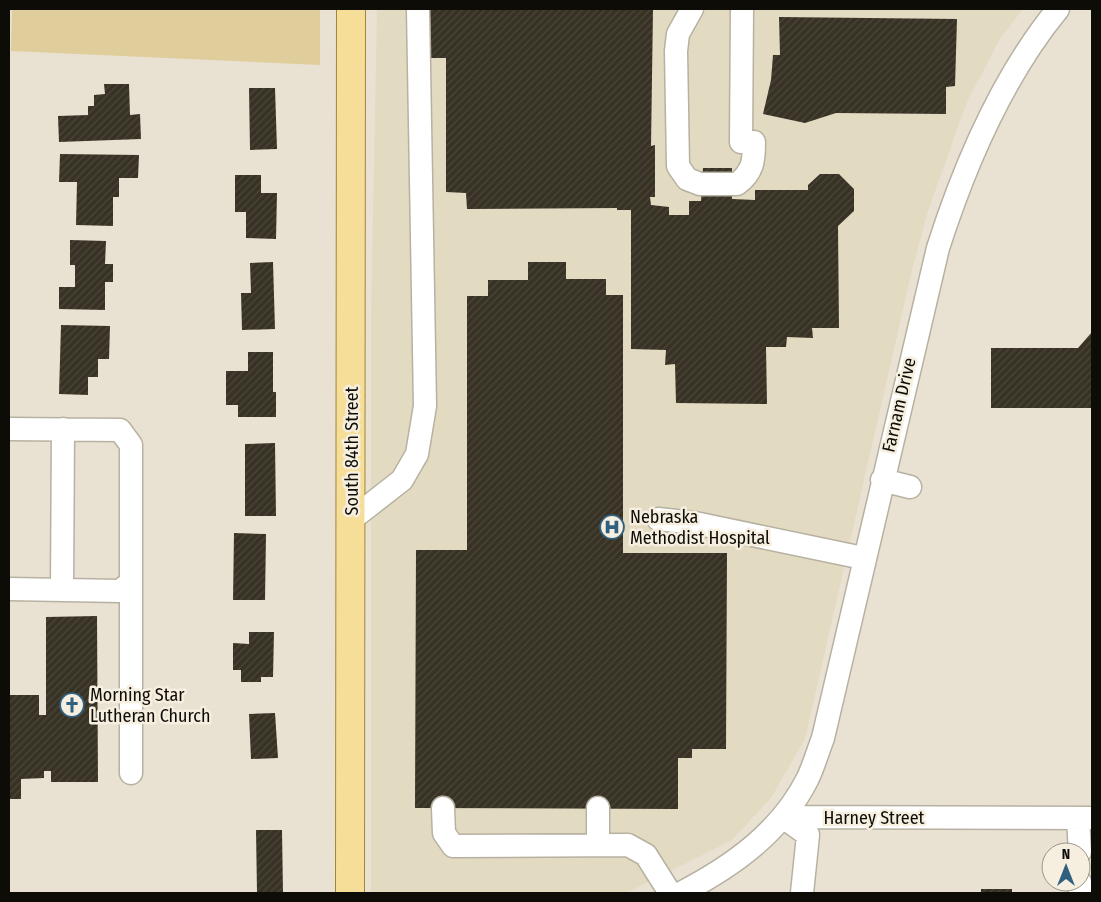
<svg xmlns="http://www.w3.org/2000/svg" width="1101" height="902" font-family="'Fira Sans Condensed',sans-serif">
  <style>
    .built { fill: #e3dac2 }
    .grass { fill: #e0cd9c }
    .building { fill: url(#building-hatch) }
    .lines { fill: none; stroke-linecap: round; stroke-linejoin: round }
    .minor-casing { stroke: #b7b1a1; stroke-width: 25 }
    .major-casing { stroke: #a18538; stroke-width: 30 }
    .minor { stroke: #fff; stroke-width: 22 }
    .major { stroke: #f6dd98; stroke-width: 28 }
    .labels { text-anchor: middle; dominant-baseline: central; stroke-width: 5; stroke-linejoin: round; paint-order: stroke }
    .street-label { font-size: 18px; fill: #0e0c07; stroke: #f6efdf }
    .poi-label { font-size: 18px; fill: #0e0c07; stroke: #f6efdf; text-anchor: start }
  </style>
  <defs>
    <pattern id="building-hatch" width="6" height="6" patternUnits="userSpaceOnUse" patternTransform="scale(1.25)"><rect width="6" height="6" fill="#383225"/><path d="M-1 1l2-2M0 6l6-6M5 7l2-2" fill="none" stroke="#4b463b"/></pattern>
  </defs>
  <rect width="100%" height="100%" fill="#e9e2d2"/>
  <!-- built -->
  <path class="built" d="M 377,9 L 1023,9 L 1000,39 L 967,102 L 928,211 L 912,270 L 805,739 L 771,798 L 731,841 L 626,893 L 371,893 L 371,316 Z"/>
  <!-- grass -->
  <path class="grass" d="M 12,9 L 320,9 L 320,65 L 11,51 Z"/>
  <!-- building -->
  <path class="building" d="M 429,9 L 653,9 L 651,146 L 655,145 L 655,197 L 650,197 L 651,205 L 669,207 L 669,215 L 689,215 L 689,201 L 701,201 L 703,168 L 732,168 L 732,199 L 755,200 L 755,190 L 808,190 L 808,185 L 820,174 L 839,174 L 854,189 L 854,211 L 838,226 L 839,328 L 812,328 L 813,338 L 787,337 L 786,347 L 766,347 L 767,404 L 676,403 L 675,364 L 665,365 L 666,350 L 631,349 L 631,210 L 617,210 L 617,208 L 467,209 L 466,193 L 446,192 L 446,58 L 429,58 Z
    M 779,17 L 957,19 L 955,86 L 946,87 L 946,114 L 836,113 L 805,123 L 763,114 L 771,80 L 773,55 L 780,55 Z
    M 104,84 L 129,84 L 130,115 L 140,114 L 141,139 L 59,142 L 58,116 L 88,115 L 88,106 L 94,106 L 94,95 L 105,94 Z
    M 249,88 L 275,88 L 277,149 L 250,150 Z
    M 60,154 L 139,155 L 138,178 L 119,178 L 119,197 L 113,197 L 113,226 L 76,225 L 77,182 L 59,182 Z
    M 235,175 L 261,175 L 261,193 L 277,193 L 276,239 L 246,238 L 246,212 L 235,212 Z
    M 70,240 L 106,241 L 105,264 L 113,264 L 113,282 L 105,282 L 105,310 L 59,309 L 59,287 L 75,287 L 75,265 L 70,265 Z
    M 273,262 L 275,329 L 242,330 L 241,293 L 251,293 L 250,263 Z
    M 528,262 L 566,262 L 566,279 L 606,279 L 606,295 L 623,295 L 623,553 L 727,553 L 726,749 L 692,749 L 692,758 L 678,758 L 678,809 L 415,808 L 416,550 L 467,550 L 467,296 L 488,296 L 488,280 L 528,280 Z
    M 61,325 L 110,326 L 109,359 L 98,359 L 98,377 L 88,377 L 88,395 L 59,394 Z
    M 1092,332 L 1092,408 L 991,408 L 991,348 L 1078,348 Z
    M 248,352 L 273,352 L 273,392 L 276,392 L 276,417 L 238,417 L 238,405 L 226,405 L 226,371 L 248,371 Z
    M 275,443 L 276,516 L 245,516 L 245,444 Z
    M 234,533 L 266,534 L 265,600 L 233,600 Z
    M 97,616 L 98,782 L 51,782 L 51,771 L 44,771 L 44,778 L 21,779 L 21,799 L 9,799 L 9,695 L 39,695 L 39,715 L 46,715 L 46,617 Z
    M 249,632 L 274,632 L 273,677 L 261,677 L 261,682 L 241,682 L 241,670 L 233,670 L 233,643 L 249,644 Z
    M 275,713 L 278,758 L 251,759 L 249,714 Z
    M 256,830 L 282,830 L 283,893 L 257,893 Z
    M 981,889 L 1012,889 L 1012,893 L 981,893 Z"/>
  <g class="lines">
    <!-- minor casing -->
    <g class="minor-casing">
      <path id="minor" d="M 692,9 L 678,34 L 676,51 L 678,166 L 687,179 L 700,184 L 737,184 C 753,172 754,161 754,142
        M 741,142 L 742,9
        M 9,429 L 120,430 L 131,445 L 131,582 L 120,591 L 9,589
        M 882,480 L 910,487
        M 352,519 L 402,480 L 417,454 L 425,406 L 418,9
        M 658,519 L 695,523 L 863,558
        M 131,582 L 131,773
        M 62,590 L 63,429
        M 443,808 L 444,833 L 453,846 L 628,845 L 646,855 L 670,893
        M 598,808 L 598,845
        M 783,817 L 1092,818
        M 783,817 L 808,835 L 802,893
        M 1078,818 L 1080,852
        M 681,893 C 733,866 781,832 808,778 C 814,765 818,751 823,738 L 938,248 C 965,164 1002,77 1058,9
        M 1080,893 L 1080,882"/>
    </g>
    <!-- major casing -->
    <g class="major-casing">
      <path id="major" d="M 350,893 L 351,9"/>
    </g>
    <!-- minor -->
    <use href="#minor" class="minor"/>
    <!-- major -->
    <use href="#major" class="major"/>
  </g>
  <!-- icons -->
  <defs>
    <g id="hospital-ring" transform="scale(1.25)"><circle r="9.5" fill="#f6efdf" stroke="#30607f" stroke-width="1.5"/><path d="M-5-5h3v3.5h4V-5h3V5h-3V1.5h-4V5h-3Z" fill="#30607f"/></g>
    <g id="church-ring" transform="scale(1.25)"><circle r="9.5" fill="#f6efdf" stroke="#30607f" stroke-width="1.5"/><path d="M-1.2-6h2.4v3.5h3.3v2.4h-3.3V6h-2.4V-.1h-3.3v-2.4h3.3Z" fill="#30607f"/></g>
  </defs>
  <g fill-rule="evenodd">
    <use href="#hospital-ring" x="612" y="527"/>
    <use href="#church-ring" x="72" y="705"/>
  </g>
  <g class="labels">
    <!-- street labels -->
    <g class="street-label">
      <text transform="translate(899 405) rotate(-77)">Farnam Drive</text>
      <text transform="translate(352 451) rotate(-90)">South 84th Street</text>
      <text x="874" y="818">Harney Street</text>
    </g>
    <!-- poi labels -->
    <g class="poi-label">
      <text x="630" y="517">Nebraska<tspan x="630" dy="21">Methodist Hospital</tspan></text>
      <text x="90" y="695">Morning Star<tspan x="90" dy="21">Lutheran Church</tspan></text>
    </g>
  </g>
  <!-- border -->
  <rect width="1101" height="902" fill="none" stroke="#0e0c07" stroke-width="20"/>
  <!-- north arrow -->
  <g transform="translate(1066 867)"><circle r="24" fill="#f6efdf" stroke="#999489"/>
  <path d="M0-4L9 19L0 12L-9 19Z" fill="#30607f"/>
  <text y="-8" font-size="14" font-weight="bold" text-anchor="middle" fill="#0e0c07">N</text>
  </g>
</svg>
